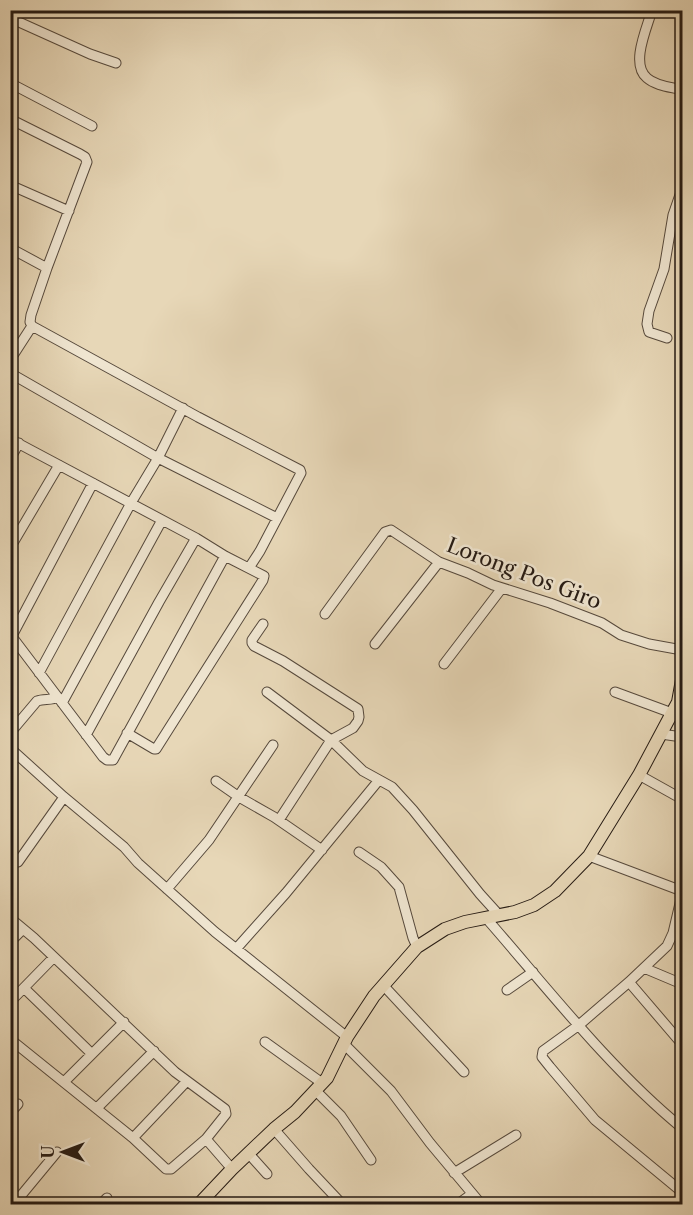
<svg xmlns="http://www.w3.org/2000/svg" width="693" height="1215" font-family="'Libre Caslon Text',serif">
  <style>
    .lines { fill: none; stroke-linecap: round; stroke-linejoin: round }
    .minor-casing { stroke: #56493c; stroke-width: 11 }
    .major-casing { stroke: #251a13; stroke-width: 14 }
    .minor { stroke: #efe5d0; stroke-width: 9 }
    .major { stroke: #e7d7b7; stroke-width: 12 }
    .labels { text-anchor: middle; dominant-baseline: central; stroke-width: 5; stroke-linejoin: round; paint-order: stroke }
    .street-label { font-size: 21px; fill: #251a13; stroke: #efe5d0 }
  </style>
  <rect width="100%" height="100%" fill="#e7d7b7"/>
  <filter id="stains"><feTurbulence type="fractalNoise" baseFrequency=".00333" numOctaves="4"/><feColorMatrix values="0 0 0 0 .2 0 0 0 0 .09 0 0 0 0 .02 0 0 0 .5 -.17"/></filter>
  <radialGradient id="worn" r=".72"><stop offset=".6" stop-color="#630" stop-opacity="0"/><stop offset="1" stop-color="#630" stop-opacity=".3"/></radialGradient>
  <g class="lines">
    <!-- minor casing -->
    <g class="minor-casing">
      <path id="minor" d="M 112,10 L 113,11
        M 652,10 C 647,28 630,64 647,78 C 656,86 671,87 682,90
        M 197,12 L 197,10
        M 10,18 L 90,54 L 116,63
        M 10,83 L 92,126
        M 10,119 L 80,154 L 85,157 L 87,162 L 47,268 L 31,315 L 30,322 L 32,326 L 198,417 L 300,470 L 301,473 L 260,551 L 249,568
        M 10,185 L 69,211
        M 10,248 L 47,268
        M 667,338 L 649,332 L 647,324 L 649,311 L 664,269 L 673,215 L 682,189
        M 10,360 L 32,326
        M 10,373 L 158,458 L 277,518
        M 10,439 L 196,538 L 225,556 L 264,576 L 263,580 L 156,749 L 154,749 L 127,733
        M 10,459 L 19,443
        M 10,548 L 59,465
        M 325,614 L 385,532 L 391,530 L 439,562 L 468,573 L 493,585 L 550,603 L 602,623 L 621,635 L 649,644 L 682,650
        M 263,624 L 252,640 L 252,643 L 254,646 L 283,661 L 358,709 L 359,717 L 358,721 L 353,728 L 331,740 L 279,820
        M 10,634 L 103,757 L 107,760 L 113,760 L 225,556
        M 12,636 L 93,483
        M 375,644 L 439,562
        M 444,664 L 502,588
        M 39,673 L 131,503 L 158,458 L 183,408
        M 267,692 L 331,740 L 363,771 L 392,787 L 413,810 L 480,894 L 499,915
        M 615,692 L 672,713
        M 62,703 L 162,520
        M 10,733 L 37,701 C 44,698 51,701 58,697
        M 661,734 L 682,737
        M 86,735 L 159,602 L 196,538
        M 10,748 L 64,797 L 124,847 L 138,863 L 215,932 L 347,1037
        M 639,775 L 682,799
        M 216,781 L 239,797 L 274,817 L 322,850
        M 359,852 L 381,867 L 399,887 L 413,938 L 417,947
        M 589,856 L 682,891
        M 18,862 L 64,797
        M 167,889 L 209,840 L 273,745
        M 682,895 L 673,933 L 667,946 L 629,982 L 579,1025 L 543,1051 L 542,1057 L 550,1067 L 595,1120 L 682,1192
        M 10,918 L 34,938 L 175,1072 L 225,1109 L 226,1114 L 206,1139 L 171,1169 L 166,1169 L 133,1138 L 10,1039
        M 486,918 C 549,990 609,1068 682,1128
        M 10,942 L 23,929
        M 236,949 L 286,893 L 379,780
        M 644,968 L 682,984
        M 629,982 L 682,1044
        M 383,985 L 464,1072
        M 24,988 L 92,1054
        M 507,990 L 533,972
        M 10,1002 L 54,957
        M 265,1042 L 322,1083
        M 344,1044 L 391,1091 L 430,1143 L 481,1204
        M 64,1082 L 124,1022
        M 315,1090 L 341,1116 L 371,1160
        M 97,1108 L 154,1051
        M 10,1113 L 18,1104
        M 274,1129 L 309,1169 L 342,1204
        M 133,1138 L 187,1081
        M 206,1139 L 232,1169
        M 249,1154 L 267,1174
        M 454,1173 L 516,1135
        M 14,1204 L 57,1152
        M 101,1204 L 107,1198
        M 458,1204 L 472,1194"/>
    </g>
    <!-- major casing -->
    <g class="major-casing">
      <path id="major" d="M 199,1204 L 232,1169 L 274,1129 L 295,1112 L 327,1078 L 347,1037 L 374,996 L 417,947 L 445,929 L 465,922 L 515,912 L 534,905 L 555,891 L 589,856 L 639,775 L 672,713 L 678,702 L 682,680"/>
    </g>
    <!-- minor -->
    <use href="#minor" class="minor"/>
    <!-- major -->
    <use href="#major" class="major"/>
  </g>
  <g class="labels">
    <!-- street labels -->
    <g class="street-label">
      <text transform="translate(524 573) rotate(21)">Lorong Pos Giro</text>
    </g>
  </g>
  <!-- margin -->
  <rect width="693" height="1215" fill="none" stroke="#e7d7b7" stroke-width="36"/>
  <rect x="12" y="12" width="669" height="1191" fill="none" stroke="#251a13" stroke-width="3"/>
  <rect x="18" y="18" width="657" height="1179" fill="none" stroke="#251a13" stroke-width="1.5"/>
  <!-- north arrow -->
  <g transform="translate(63 1152) rotate(270)" stroke="#efe5d0" stroke-width="4.5" paint-order="stroke">
  <path d="M0-4.5L10 22L0 15L-10 22Z" fill="#251a13"/>
  <text y="-9" font-size="16" font-weight="bold" text-anchor="middle" fill="#251a13">U</text>
  </g>
  <rect width="100%" height="100%" filter="url(#stains)"/>
  <rect width="100%" height="100%" fill="url(#worn)"/>
</svg>
